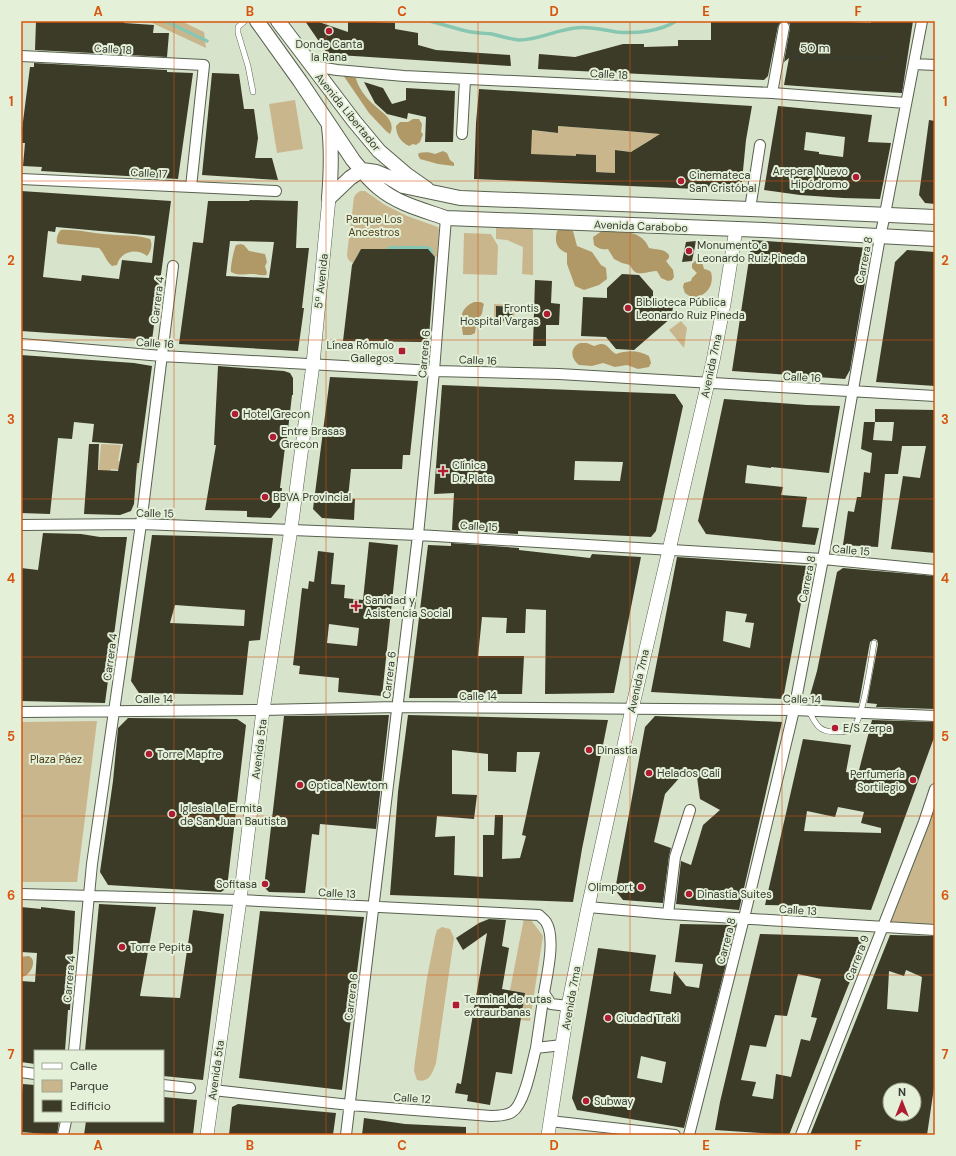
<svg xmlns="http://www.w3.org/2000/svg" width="956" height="1156" font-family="'DM Sans',sans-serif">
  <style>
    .green { fill: #cab68d }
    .forest { fill: #b19967 }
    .water { fill: #87c7b1 }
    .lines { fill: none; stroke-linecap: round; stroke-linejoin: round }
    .stream { stroke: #87c7b1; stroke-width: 3.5 }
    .building { fill: #3c3b28; fill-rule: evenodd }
    .service-casing { stroke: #58614e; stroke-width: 6 }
    .minor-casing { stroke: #58614e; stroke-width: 12 }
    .tertiary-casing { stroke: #58614e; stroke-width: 14 }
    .secondary-casing { stroke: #58614e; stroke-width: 16 }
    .service { stroke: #fff; stroke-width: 5 }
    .minor { stroke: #fff; stroke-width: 10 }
    .tertiary { stroke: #fff; stroke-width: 13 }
    .secondary { stroke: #fff; stroke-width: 14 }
    .grid { fill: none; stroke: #d65610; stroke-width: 1; stroke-opacity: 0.55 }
    .poi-dot { fill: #b01c32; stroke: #e5f0d9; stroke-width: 1.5 }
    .labels { text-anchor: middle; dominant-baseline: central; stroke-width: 4; stroke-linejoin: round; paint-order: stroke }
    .poi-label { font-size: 11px; fill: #373b32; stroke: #e5f0d9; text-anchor: start }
    .street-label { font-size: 11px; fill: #373b32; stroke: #e5f0d9 }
    .park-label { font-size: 11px; fill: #503e16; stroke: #e5f0d9 }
    .neatline { fill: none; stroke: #d65610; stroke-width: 1.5 }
    .grid-label { font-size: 13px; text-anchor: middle; font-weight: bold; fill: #d65610 }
  </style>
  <rect width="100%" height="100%" fill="#d8e3cc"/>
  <!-- green -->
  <path class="green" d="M 148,21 L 181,21 L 204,32 L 206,48 Z
    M 295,100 L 303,149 L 277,153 L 269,104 Z
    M 558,126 L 661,134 L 658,140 L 651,139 L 636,149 L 635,152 L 615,150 L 615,173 L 596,172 L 596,155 L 576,154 L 575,168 L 562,155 L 531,155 L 531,146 L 520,147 L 518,129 L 558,133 Z
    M 360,191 L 365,191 L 385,205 L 407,216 L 438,227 L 439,230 L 437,256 L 435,257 L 427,249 L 361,249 L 353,263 C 349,261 347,259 347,254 L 354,197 L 356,194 Z
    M 496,227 L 533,229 L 533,275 L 522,274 L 523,247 L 507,240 L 496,239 Z
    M 464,233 L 491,234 L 498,246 L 497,275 L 463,274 Z
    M 494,304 L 515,305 L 514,323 L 494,322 Z
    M 681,321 L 687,328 L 684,348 L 669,330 Z
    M 101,444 L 121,445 L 118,461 L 139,463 L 136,472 L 111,469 L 110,490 L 97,490 Z
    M 97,721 L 77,882 L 21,882 L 21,722 Z
    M 935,789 L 935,930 L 882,927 Z
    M 524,918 L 531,920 L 543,936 L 530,1021 L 521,1020 L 525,993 L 510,990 Z
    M 442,927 L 450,929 L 454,938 L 436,1063 C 433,1072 429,1084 417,1080 L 414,1071 L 415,1061 L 427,978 L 435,937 L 437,930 Z"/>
  <!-- forest -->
  <path class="forest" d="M 343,75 L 356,78 C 357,86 367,99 373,104 C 381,112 397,120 390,134 L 386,131 L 369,113 Z
    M 413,119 L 419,119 L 422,124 L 421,132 L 423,134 L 420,142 L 416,145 L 413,144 L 409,146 C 400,142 396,134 396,126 L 400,122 L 408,122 Z
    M 443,151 L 447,153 L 450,160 L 454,163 L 454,166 L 438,164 L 420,159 L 418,155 L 419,153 C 424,152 430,152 435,154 Z
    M 560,229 L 567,229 L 573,231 L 577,246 L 592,252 L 601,265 L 606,268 L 607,279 L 599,285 L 584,290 L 575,286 L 567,264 L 567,253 C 557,249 554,242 557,231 Z
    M 61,230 C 75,229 91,233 104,234 C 120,236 135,234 150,239 C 153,244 151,252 147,256 C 136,247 120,252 117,265 L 112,266 C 105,260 105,254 99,248 L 59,244 L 57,243 C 56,239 58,232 61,230 Z
    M 609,230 C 625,231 643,232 649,248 C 656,250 664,248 669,255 L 669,258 L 666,261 L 673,270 L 674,277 L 672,280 L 668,281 L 661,278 L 657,271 C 648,270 636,280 630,265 L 622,263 L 614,259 L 608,249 C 602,250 599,249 594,245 L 593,237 L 602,231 Z
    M 241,244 L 244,245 L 249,251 L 265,254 L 267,262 L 265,266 L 267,273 L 266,275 C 260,276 257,274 252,274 C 244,274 238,276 231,272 C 230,268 234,249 236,245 Z
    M 699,260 L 702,262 L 704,269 L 708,270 L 711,272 C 715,286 705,298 691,297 L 685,293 L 683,287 L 684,283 L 691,281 L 692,278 L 697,273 L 692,268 L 692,264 L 695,261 Z
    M 474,302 L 481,302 L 484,304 C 481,313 485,317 472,319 L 476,326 L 475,333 L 471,335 L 463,335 C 461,320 458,309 474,302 Z
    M 580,343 L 587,343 L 594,346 C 607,340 607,348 616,354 C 627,350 639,350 649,356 L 651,363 L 649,367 L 638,369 L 627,365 L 615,367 L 603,363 L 592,366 L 579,365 C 571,359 569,348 580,343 Z
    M 21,957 C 23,957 25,956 28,956 C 38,958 32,976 21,977 Z"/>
  <!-- water -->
  <path class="water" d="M 389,246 L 429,246 L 433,250 L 433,255 L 427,249 L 386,249 Z"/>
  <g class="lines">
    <!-- stream -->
    <path class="stream" d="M 165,21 L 207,41
      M 430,21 C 441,24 451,27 462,30 C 472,33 482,33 492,34 C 501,36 509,39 519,40 C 538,40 556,30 575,28 C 590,26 603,30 617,32 C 636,34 661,31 676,21"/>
  </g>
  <!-- building -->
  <path class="building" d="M 36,21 L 124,21 L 124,23 L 154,25 L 153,33 L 169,33 L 167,57 L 35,50 Z
    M 305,21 L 316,21 L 348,32 L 348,21 L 395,23 L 395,29 L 418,33 L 418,45 L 436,50 L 510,55 L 511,66 L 338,55 L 329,56 Z
    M 711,21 L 782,21 L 778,26 L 768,76 L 764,80 L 538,69 L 539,54 L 575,57 L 623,44 L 644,44 L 644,47 L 678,46 L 678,40 L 711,40 Z
    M 786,21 L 849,21 L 849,22 L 871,23 L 871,21 L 913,21 L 902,93 L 864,91 L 784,85 L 789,58 L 784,62 L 790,28 L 790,24 Z
    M 34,63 L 167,70 L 167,72 L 193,73 L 178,179 L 41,171 L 42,167 L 23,166 L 25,143 L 21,143 L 21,137 L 30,67 L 34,67 Z
    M 212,73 L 239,74 L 244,109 L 254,109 L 258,138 L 255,158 L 272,158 L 278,180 L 202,175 Z
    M 364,82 L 383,88 L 392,104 L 406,100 L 406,88 L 455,91 L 453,142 L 425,142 L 426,117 L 408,113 L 407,119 L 387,114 L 375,103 Z
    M 479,89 L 752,106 L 746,140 L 741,191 L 474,179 L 476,123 ZM 558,126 L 626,131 L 660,134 L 631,152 L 615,150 L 615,173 L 596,172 L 596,155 L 576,154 L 576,156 L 531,154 L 532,130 L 558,133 Z
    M 778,106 L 872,115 L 868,142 L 891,143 L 880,199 L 843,198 L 800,195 L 764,190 ZM 806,132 L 845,137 L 843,157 L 819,154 L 819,152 L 804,150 Z
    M 929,120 L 935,121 L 935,204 L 925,203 L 919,195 Z
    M 21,191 L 171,201 L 152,340 L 21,331 ZM 56,227 L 155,236 L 152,263 L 122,260 L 119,279 L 82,275 L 81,281 L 43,277 L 48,231 L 55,232 Z
    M 250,200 L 298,201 L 296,248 L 309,248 L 302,308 L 304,308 L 298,351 L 179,344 L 193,242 L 203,243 L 208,201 L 249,201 ZM 230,241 L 274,242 L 269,278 L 226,276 Z
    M 752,240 L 871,248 L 850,370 L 845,379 L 732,371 Z
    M 696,241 L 692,261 L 682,262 L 686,242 Z
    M 361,249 L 428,249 L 435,257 L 429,337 L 424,342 L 343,341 L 352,265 Z
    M 907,250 L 935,252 L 935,386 L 876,382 L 895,262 Z
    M 622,274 L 639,275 L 653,291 L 653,301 L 674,302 L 671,318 L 634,350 L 616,349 L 606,337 L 581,336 L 583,297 L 607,298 L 607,288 Z
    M 535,280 L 552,281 L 551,303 L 560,304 L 559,325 L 546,325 L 546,346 L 533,346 Z
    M 496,306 L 513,307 L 512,321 L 496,320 Z
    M 21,355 L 134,363 L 152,366 L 139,463 L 137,463 L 134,504 L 131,511 L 120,515 L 84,514 L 89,444 L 99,444 L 98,470 L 118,471 L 123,444 L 92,442 L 94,424 L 74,422 L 72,439 L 58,438 L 50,514 L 21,513 Z
    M 218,366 L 284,371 L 290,373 L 293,378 L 293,395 L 292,395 L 286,447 L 285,447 L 280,488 L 282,488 L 280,507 L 271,518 L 247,517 L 247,511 L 205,510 L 216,445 L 214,445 Z
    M 330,377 L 418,381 L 410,455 L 403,455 L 402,469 L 351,469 L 348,498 L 355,499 L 354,520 L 322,518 L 313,509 Z
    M 442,385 L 675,394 L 683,406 L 656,531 L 651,537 L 518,531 L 518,534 L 452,530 L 454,493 L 434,494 ZM 575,461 L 623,462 L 620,481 L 574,480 Z
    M 724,399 L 807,405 L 840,406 L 829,473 L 771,467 L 771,468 L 747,465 L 745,483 L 783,487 L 781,495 L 807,497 L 802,527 L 819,528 L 815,545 L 706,534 L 698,521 Z
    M 875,409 L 935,410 L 935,553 L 891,549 L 903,476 L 920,478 L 926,446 L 902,446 L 898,474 L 885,474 L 878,547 L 843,545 L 848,511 L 854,512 L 857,497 L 861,497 L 864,472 L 870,473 L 872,453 L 861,449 L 864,422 L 875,422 ZM 875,422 L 894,422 L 892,441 L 873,440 Z
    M 43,533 L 81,534 L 100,537 L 127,537 L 105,703 L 21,701 L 21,568 L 38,570 Z
    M 152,535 L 273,538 L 260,640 L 249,641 L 243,695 L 139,693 L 131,681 ZM 175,605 L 245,610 L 244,626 L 170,623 Z
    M 369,542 L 398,545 L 382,696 L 338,692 L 339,678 L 299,674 L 300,666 L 293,665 L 302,588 L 308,589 L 309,581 L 314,582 L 318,551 L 334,553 L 331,584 L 345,585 L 344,598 L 363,600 ZM 329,624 L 359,628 L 357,646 L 327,643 Z
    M 451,543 L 519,548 L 519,550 L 590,558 L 592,554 L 641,557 L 614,693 L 545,694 L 546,610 L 526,609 L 525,633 L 506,633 L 507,618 L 482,617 L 478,656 L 524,656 L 522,694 L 472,694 L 472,698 L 409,698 L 428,545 L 451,546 Z
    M 677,557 L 808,566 L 783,699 L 651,692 ZM 726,611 L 747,614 L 745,622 L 754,623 L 750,648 L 723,641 Z
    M 843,568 L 935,576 L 935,709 L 876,707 L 877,704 L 867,703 L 878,644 L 877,640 L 874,639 L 870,642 L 859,703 L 809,699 L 817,671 L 837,572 Z
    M 389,715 L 376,829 L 320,824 L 319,835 L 312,834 L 305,893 L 269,892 L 264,887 L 284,716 Z
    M 408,715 L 608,720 L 582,849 L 573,902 L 390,895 L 398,792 ZM 452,750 L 488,754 L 488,771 L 516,772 L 517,752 L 540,752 L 522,835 L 526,836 L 520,858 L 502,859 L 503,815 L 495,815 L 494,835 L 483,835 L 483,877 L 454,875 L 455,836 L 435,837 L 437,816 L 474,819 L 477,795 L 452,794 Z
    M 655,716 L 782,722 L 739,910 L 676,904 L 681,861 L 691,865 L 703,825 L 720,810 L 700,799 L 697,777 L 682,775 L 665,794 L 654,842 L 671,848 L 669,856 L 663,903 L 623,900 L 615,890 L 645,727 Z
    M 128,718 L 237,719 L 246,725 L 227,888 L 221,892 L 108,885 L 100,872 L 113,781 L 118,728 Z
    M 872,720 L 935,722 L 935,735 L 871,910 L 816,906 L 765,905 L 803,739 L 851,745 L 846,772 L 858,774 ZM 838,807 L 864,812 L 861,823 L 881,828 L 881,833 L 804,831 L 807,811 L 835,817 Z
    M 99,904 L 156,907 L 140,996 L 180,998 L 193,910 L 224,914 L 203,1080 L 163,1076 L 163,1051 L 85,1051 Z
    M 21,907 L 41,909 L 41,907 L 75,911 L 70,1010 L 68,1010 L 65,1051 L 35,1051 L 35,1064 L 21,1062 L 21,981 L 35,982 L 37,953 L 21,952 Z
    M 260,911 L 364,917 L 342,1090 L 239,1078 Z
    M 489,919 L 506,920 L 502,946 L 509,948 L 502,989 L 525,993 L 512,1074 L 496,1072 L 490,1105 L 467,1101 L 468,1095 L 455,1093 L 457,1083 L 461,1084 L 487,933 L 463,950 L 456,938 L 479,923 Z
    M 680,924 L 736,925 L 684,1128 L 577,1110 L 572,1098 L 598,948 L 656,955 L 650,991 L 671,994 L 674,971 L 686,986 L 699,988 L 703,964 L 675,962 ZM 641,1056 L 666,1062 L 662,1083 L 637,1078 Z
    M 760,934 L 858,937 L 864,946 L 789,1135 L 715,1130 L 720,1102 ZM 798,974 L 821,979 L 811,1017 L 817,1018 L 810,1041 L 801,1039 L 791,1077 L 776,1074 L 773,1099 L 752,1096 L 756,1082 L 741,1080 L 750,1045 L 766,1047 L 775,1015 L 787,1016 Z
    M 890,935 L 935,936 L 935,1081 L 927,1135 L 810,1135 ZM 906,970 L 922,977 L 918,1012 L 887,1009 L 889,971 L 904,976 ZM 890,1090 L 914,1090 L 914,1114 L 890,1114 Z
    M 23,1084 L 35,1085 L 35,1121 L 59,1122 L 57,1135 L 21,1132 L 21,1103 Z
    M 163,1097 L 197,1100 L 193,1135 L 84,1135 L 86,1121 L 163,1121 Z
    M 238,1104 L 336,1113 L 333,1135 L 229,1135 L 232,1107 Z
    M 364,1118 L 405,1124 L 466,1127 L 466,1135 L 362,1135 Z"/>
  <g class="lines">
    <!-- service casing -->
    <g class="service-casing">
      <path id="service" d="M 245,21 L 238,27 L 238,33 L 248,66 L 253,92
        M 809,711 C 816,725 819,732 836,732 C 841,732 850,732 853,728 C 864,717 871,660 874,643"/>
    </g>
    <!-- minor casing -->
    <g class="minor-casing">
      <path id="minor" d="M 21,56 L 204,65 L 191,187
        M 914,64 L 935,65
        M 312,66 L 337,70 L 404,76 L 772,93 L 906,103
        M 772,93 L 784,27
        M 462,134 L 465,80
        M 21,179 L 276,191
        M 750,209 L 760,145
        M 21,344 L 162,356 L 434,371 L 559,374 L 935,396
        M 21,525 L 141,524 L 418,535 L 823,559 L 935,570
        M 21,712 L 263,710 L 397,707 L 794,710 L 935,716
        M 21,894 L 240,900 L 539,915 C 541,917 544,919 546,922 C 556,938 547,975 544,993 L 551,1004 L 568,1006
        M 588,907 L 668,914 L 935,930
        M 668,914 L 675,857 L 690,810
        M 536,1048 L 544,993
        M 74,1051 L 92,864 L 141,524 L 173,266
        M 21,1072 L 35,1074
        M 163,1085 L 190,1088
        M 213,1090 L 350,1105 L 491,1116 C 497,1116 506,1116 512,1112 C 525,1104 532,1063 536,1048 L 562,1045
        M 550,1121 L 675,1135
        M 63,1135 L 66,1121
        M 346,1135 L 418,535 L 434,371 L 446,218
        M 689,1135 L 744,918 L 794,710 L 823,559 L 880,237 L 885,214 L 922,21
        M 801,1135 L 924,822 L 935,789"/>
    </g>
    <!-- tertiary casing -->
    <g class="tertiary-casing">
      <path id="tertiary" d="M 207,1135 L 240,900 L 263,710 L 291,529 L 313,364 L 329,198
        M 548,1135 L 568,1006 L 588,907 L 632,709 L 713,361 L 724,304 L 736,229"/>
    </g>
    <!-- secondary casing -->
    <g class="secondary-casing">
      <path id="secondary" d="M 257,21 L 300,81 L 353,160 C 361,170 369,180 379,188 C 398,204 423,210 446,218 L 764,230 L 935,239
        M 278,21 L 354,121 L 379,151 L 407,175 L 427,189
        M 329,198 L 350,178 L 362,170 L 376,172 L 388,177 L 403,186 L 460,198 L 750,209 L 935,217
        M 329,198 C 331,174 332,151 329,127"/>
    </g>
    <!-- service -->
    <use href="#service" class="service"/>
    <!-- minor -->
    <use href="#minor" class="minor"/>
    <!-- tertiary -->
    <use href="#tertiary" class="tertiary"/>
    <!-- secondary -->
    <use href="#secondary" class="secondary"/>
  </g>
  <!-- grid -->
  <path class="grid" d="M 174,21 L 174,1135M 326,21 L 326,1135M 478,21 L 478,1135M 630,21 L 630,1135M 782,21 L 782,1135M 21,181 L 935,181M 21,340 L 935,340M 21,499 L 935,499M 21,657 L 935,657M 21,816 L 935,816M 21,975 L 935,975"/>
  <!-- markers -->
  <g class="poi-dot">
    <circle cx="329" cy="31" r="4"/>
    <circle cx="856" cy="177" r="4"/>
    <circle cx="681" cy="181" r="4"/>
    <circle cx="689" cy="251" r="4"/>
    <circle cx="628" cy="308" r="4"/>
    <circle cx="547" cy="314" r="4"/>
    <rect x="398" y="347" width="8" height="8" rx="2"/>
    <circle cx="235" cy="414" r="4"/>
    <circle cx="273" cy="437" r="4"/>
    <path d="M441 465h4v4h4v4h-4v4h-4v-4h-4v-4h4z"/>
    <circle cx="265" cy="497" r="4"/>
    <path d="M354 600h4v4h4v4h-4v4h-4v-4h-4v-4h4z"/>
    <circle cx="835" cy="728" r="4"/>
    <circle cx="589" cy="750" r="4"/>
    <circle cx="149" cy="754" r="4"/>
    <circle cx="649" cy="773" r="4"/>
    <circle cx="913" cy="780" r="4"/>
    <circle cx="300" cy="785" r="4"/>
    <circle cx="172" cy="814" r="4"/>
    <circle cx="265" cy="884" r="4"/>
    <circle cx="641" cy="887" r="4"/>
    <circle cx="689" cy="894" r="4"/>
    <circle cx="122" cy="947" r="4"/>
    <rect x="452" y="1001" width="8" height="8" rx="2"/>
    <circle cx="608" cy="1018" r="4"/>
    <circle cx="586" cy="1101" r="4"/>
  </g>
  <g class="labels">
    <!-- poi labels -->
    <g class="poi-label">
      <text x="329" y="44" text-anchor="middle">Donde Canta<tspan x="329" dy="13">la Rana</tspan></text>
      <text x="848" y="171" text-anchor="end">Arepera Nuevo<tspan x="848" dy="13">Hipódromo</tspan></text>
      <text x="689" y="175">Cinemateca<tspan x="689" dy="13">San Cristóbal</tspan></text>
      <text x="697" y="245">Monumento a<tspan x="697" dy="13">Leonardo Ruiz Pineda</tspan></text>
      <text x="636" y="302">Biblioteca Pública<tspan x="636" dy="13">Leonardo Ruiz Pineda</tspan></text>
      <text x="539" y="308" text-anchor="end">Frontis<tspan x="539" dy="13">Hospital Vargas</tspan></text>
      <text x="394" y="345" text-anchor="end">Línea Rómulo<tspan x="394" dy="13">Gallegos</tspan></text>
      <text x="243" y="414">Hotel Grecon</text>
      <text x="281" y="431">Entre Brasas<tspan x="281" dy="13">Grecon</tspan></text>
      <text x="452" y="465">Clínica<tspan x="452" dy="13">Dr. Plata</tspan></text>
      <text x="273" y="497">BBVA Provincial</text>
      <text x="365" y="600">Sanidad y<tspan x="365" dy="13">Asistencia Social</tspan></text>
      <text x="843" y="728">E/S Zerpa</text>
      <text x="597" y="750">Dinastía</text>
      <text x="157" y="754">Torre Mapfre</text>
      <text x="657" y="773">Helados Cali</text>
      <text x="905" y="774" text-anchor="end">Perfumería<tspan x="905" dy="13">Sortilegio</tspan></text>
      <text x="308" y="785">Optica Newtom</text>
      <text x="180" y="808">Iglesia La Ermita<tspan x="180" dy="13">de San Juan Bautista</tspan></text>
      <text x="257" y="884" text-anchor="end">Sofitasa</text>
      <text x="633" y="887" text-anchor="end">Olimport</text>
      <text x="697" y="894">Dinastía Suites</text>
      <text x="130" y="947">Torre Pepita</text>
      <text x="464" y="999">Terminal de rutas<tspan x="464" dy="13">extraurbanas</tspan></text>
      <text x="616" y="1018">Ciudad Traki</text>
      <text x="594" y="1101">Subway</text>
    </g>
    <!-- street labels -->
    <g class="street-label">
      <text transform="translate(113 49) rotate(3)">Calle 18</text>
      <text transform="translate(609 74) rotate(3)">Calle 18</text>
      <text transform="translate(348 112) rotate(51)">Avenida Libertador</text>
      <text transform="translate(149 173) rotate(3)">Calle 17</text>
      <text transform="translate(641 226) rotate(2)">Avenida Carabobo</text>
      <text transform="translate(864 260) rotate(-79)">Carrera 8</text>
      <text transform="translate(321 281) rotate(-84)">5ª Avenida</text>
      <text transform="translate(157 300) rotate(-83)">Carrera 4</text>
      <text transform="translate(155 343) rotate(4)">Calle 16</text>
      <text transform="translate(424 354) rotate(-85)">Carrera 6</text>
      <text transform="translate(478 360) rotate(2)">Calle 16</text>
      <text transform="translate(711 366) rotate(-78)">Avenida 7ma</text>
      <text transform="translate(802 377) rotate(3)">Calle 16</text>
      <text transform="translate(155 513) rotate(1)">Calle 15</text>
      <text transform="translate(479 526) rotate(3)">Calle 15</text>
      <text transform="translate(851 550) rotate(5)">Calle 15</text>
      <text transform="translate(807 579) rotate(-79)">Carrera 8</text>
      <text transform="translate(110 657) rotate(-82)">Carrera 4</text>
      <text transform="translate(389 675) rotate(-83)">Carrera 6</text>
      <text transform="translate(638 681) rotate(-77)">Avenida 7ma</text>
      <text x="478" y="696">Calle 14</text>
      <text x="154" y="699">Calle 14</text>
      <text transform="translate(802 699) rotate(2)">Calle 14</text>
      <text transform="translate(259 749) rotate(-83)">Avenida 5ta</text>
      <text transform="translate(337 893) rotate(3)">Calle 13</text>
      <text transform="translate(798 910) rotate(4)">Calle 13</text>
      <text transform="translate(726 941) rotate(-76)">Carrera 8</text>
      <text transform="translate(857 958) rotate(-69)">Carrera 9</text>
      <text transform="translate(69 979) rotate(-85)">Carrera 4</text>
      <text transform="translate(351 997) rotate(-83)">Carrera 6</text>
      <text transform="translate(571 998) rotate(-80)">Avenida 7ma</text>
      <text transform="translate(216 1070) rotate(-82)">Avenida 5ta</text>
      <text transform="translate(412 1098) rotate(4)">Calle 12</text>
    </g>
    <!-- park labels -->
    <g class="park-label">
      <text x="374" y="219">Parque Los<tspan x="374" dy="13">Ancestros</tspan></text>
      <text x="56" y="759">Plaza Páez</text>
    </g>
  </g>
  <!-- border -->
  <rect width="956" height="1156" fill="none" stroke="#e5f0d9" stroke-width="44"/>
  <!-- legend -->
  <rect x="34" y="1050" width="130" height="72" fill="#e5f0d9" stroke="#9fa896"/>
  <rect x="42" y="1063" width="20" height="6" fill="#ffffff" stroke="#9fa896"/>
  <text x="70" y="1070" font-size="12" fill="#373b32">Calle</text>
  <rect x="42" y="1080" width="20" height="12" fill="#cab68d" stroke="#9fa896"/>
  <text x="70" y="1090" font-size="12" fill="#373b32">Parque</text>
  <rect x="42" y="1100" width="20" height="12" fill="#3c3b28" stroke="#9fa896"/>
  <text x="70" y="1110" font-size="12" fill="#373b32">Edificio</text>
  <!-- north arrow -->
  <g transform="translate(902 1102)"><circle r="19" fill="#e5f0d9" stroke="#9fa896"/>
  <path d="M0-3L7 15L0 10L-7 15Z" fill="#b01c32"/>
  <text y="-6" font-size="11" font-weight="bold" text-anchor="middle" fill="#373b32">N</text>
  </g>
  <!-- scale -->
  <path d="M794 52v6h89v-6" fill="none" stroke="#373b32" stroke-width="2"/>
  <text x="800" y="52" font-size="12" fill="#373b32" stroke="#e5f0d9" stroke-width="3" paint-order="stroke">50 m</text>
  <rect x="22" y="22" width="912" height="1112" class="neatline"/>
  <g class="grid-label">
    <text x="98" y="16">A</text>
    <text x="250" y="16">B</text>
    <text x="402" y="16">C</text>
    <text x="554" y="16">D</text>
    <text x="706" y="16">E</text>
    <text x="858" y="16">F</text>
    <text x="11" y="106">1</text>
    <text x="945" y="106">1</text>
    <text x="11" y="265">2</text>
    <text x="945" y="265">2</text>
    <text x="11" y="424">3</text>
    <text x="945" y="424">3</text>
    <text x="11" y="583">4</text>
    <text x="945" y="583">4</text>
    <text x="11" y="741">5</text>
    <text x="945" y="741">5</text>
    <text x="11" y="900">6</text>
    <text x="945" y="900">6</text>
    <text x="11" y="1059">7</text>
    <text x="945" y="1059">7</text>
    <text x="98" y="1150">A</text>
    <text x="250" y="1150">B</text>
    <text x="402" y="1150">C</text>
    <text x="554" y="1150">D</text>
    <text x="706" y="1150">E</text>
    <text x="858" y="1150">F</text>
  </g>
</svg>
